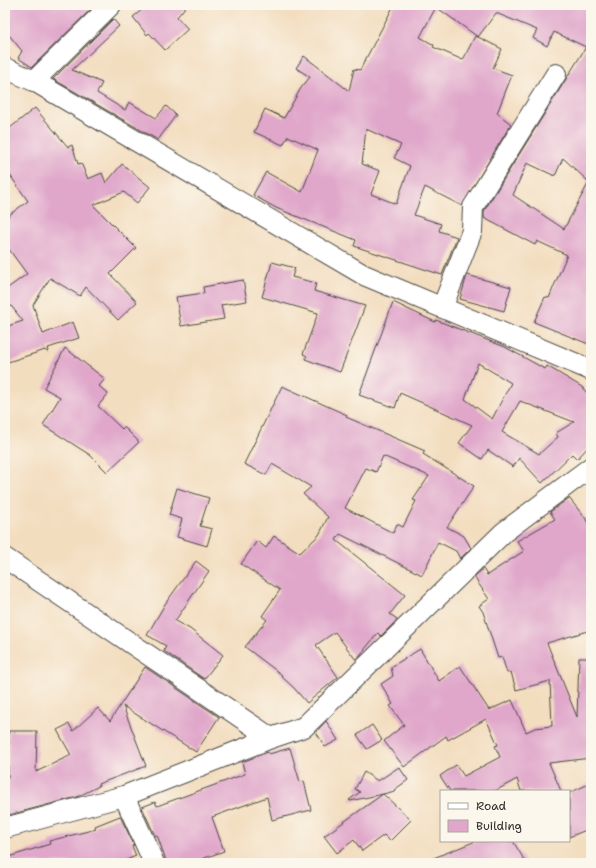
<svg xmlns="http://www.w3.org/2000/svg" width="596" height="868" font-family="'Shantell Sans',sans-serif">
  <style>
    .building { fill: #e0a7cb; fill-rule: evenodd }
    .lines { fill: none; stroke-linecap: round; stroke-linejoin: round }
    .minor-casing { stroke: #494641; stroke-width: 22 }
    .minor { stroke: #fff; stroke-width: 20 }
  </style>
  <rect width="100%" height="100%" fill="#fbf7ec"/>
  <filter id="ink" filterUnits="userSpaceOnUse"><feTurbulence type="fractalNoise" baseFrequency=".025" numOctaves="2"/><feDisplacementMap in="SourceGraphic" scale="8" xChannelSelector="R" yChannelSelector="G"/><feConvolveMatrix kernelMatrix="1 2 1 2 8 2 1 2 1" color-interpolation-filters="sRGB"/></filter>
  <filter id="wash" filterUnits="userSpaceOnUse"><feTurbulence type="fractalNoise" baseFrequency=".012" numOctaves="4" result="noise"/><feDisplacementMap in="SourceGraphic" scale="16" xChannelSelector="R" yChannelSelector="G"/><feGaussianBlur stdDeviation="0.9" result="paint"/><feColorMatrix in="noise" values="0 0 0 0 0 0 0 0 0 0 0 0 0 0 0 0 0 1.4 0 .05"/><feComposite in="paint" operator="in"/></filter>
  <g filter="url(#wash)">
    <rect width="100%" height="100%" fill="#f3ddbf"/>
    <g id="blocks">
      <!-- building -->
      <path class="building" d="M 5,5 L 95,5 L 32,67 L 18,58 L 22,51 L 5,30 Z
        M 148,5 L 187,5 L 177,17 L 188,29 L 165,50 L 149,33 L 147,35 L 133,17 Z
        M 394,5 L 582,5 L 591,9 L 591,345 L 534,322 L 545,297 L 549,298 L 567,255 L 537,241 L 535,245 L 484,218 L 484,211 L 586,47 L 554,32 L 547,46 L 533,38 L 537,30 L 496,13 L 478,37 L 502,49 L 493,68 L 512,75 L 497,113 L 511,124 L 462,206 L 425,187 L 414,215 L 441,224 L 439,231 L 457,237 L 442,275 L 354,246 L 356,240 L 276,208 L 253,195 L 266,172 L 302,192 L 318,150 L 288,136 L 283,145 L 254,132 L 265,109 L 284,118 L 301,88 L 310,77 L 296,68 L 304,56 L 349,91 L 354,69 L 360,70 ZM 436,7 L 478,37 L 475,36 L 463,60 L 433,47 L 434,45 L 420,37 ZM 366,129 L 401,145 L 394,158 L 410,166 L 396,204 L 371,194 L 380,171 L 362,164 ZM 563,158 L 589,182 L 564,229 L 513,195 L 527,163 L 555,176 Z
        M 113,19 L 119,26 L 72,70 L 102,83 L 97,93 L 125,110 L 129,102 L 156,118 L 166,106 L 176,115 L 158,140 L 53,79 Z
        M 35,108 L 68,147 L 72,145 L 78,164 L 81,163 L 88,179 L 102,173 L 106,183 L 122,164 L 150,187 L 137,203 L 124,192 L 93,205 L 136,248 L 110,274 L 137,302 L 118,320 L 86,287 L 80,296 L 50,278 L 33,305 L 43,334 L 73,322 L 79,338 L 48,348 L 49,351 L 47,352 L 45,350 L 8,362 L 5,353 L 5,327 L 23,321 L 5,298 L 5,290 L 27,274 L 5,244 L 5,218 L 28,201 L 5,168 L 5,132 Z
        M 272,262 L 295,268 L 292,277 L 316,283 L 314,291 L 365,306 L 340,372 L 305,359 L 307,356 L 303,354 L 318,313 L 262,297 Z
        M 467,275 L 511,287 L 504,311 L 460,299 Z
        M 243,280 L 247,301 L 221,305 L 224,319 L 181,326 L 176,297 L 204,293 L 203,287 Z
        M 393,302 L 435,322 L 436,320 L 505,347 L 545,369 L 547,366 L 582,387 L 591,398 L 591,444 L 577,459 L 572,454 L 542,483 L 519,458 L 513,467 L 488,450 L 482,459 L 459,443 L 472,425 L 400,393 L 395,408 L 359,395 ZM 478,363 L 511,383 L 492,419 L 465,399 ZM 520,401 L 574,422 L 556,433 L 558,437 L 539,454 L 502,432 Z
        M 65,348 L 105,379 L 99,386 L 108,394 L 98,406 L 122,429 L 124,427 L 139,442 L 107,472 L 90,455 L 43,425 L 60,397 L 44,388 Z
        M 282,386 L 347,415 L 346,417 L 425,451 L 423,454 L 474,486 L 447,527 L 464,536 L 471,548 L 460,559 L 456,551 L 438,542 L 422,575 L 340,534 L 336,540 L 405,595 L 390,614 L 397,619 L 395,622 L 381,636 L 378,633 L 356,660 L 335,632 L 316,645 L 338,677 L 307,703 L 294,688 L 281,676 L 282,675 L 245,647 L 267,620 L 262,616 L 280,590 L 241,564 L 257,541 L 266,548 L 274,536 L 300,553 L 319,535 L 328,517 L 303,494 L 311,487 L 272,464 L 266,475 L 244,464 ZM 383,456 L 429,476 L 413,500 L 416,501 L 403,527 L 397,524 L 393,533 L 345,508 L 366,468 L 376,472 Z
        M 177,488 L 209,498 L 200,526 L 212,529 L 207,546 L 177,537 L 182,519 L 169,515 Z
        M 569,498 L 586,519 L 591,531 L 591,630 L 547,643 L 577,717 L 579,658 L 591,658 L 591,758 L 549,763 L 561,791 L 521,791 L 517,779 L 495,791 L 450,791 L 440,776 L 456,765 L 464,776 L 500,757 L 495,746 L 498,745 L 486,719 L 448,740 L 446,736 L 404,767 L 384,741 L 404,725 L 390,706 L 393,704 L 381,684 L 393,676 L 391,667 L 420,649 L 439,681 L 460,666 L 489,710 L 512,700 L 526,732 L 535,728 L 552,726 L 550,681 L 516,690 L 511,672 L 507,673 L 502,657 L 498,658 L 483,612 L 479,606 L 489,599 L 474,577 L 483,569 L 487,575 L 524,551 L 517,541 L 555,519 L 550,512 Z
        M 196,561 L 209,571 L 175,621 L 190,629 L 223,655 L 204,679 L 164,651 L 166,646 L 147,635 L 165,604 Z
        M 145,667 L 219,717 L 196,752 L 123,706 L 146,766 L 98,784 L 99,786 L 77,797 L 5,816 L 5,777 L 8,777 L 9,731 L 37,731 L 36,772 L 71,755 L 57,730 L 69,724 L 73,731 L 98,708 L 110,721 Z
        M 326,721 L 338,740 L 325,747 L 316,732 Z
        M 372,725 L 382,740 L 367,749 L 357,735 Z
        M 290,748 L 300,782 L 304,781 L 311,810 L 272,820 L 267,797 L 212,817 L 224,851 L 191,863 L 167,863 L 157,835 L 155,836 L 142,807 L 155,802 L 157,806 L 245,774 L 242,762 L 268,752 L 269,754 Z
        M 399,767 L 408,780 L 394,790 L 395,791 L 383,794 L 411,820 L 390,841 L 384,835 L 362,851 L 354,840 L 337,853 L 324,836 L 383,794 L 350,801 L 349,800 L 360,792 L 355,789 L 364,772 L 378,781 Z
        M 591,783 L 591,828 L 569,837 L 569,793 Z
        M 120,816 L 134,845 L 132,846 L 136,856 L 119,863 L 5,863 L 5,858 L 50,844 L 49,841 L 96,829 L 95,826 Z
        M 476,841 L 513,841 L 526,863 L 421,863 Z"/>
    </g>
  </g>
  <g filter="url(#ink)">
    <use href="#blocks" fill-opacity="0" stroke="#494641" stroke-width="1"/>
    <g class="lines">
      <!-- minor casing -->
      <g class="minor-casing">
        <path id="minor" d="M 5,68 L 34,81 L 364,275 L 591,370
          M 34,81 L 111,5
          M 442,308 L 472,231 L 473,207 L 556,74
          M 5,558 L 271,738
          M 124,796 L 154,863
          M 5,828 L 124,796 L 271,738 L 304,727 L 504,532 L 591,467"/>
      </g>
      <!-- minor -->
      <use href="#minor" class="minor"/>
    </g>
  </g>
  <!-- margin -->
  <rect width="596" height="868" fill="none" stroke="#fbf7ec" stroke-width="20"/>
  <!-- legend -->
  <rect x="440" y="790" width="130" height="52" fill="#fbf7ec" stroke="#a8a59f"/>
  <rect x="448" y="803" width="20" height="6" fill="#ffffff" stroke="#a8a59f"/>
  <text x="476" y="810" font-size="12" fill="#2b2b2b">Road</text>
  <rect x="448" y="820" width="20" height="12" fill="#e0a7cb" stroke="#a8a59f"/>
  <text x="476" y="830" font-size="12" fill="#2b2b2b">Building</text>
</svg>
